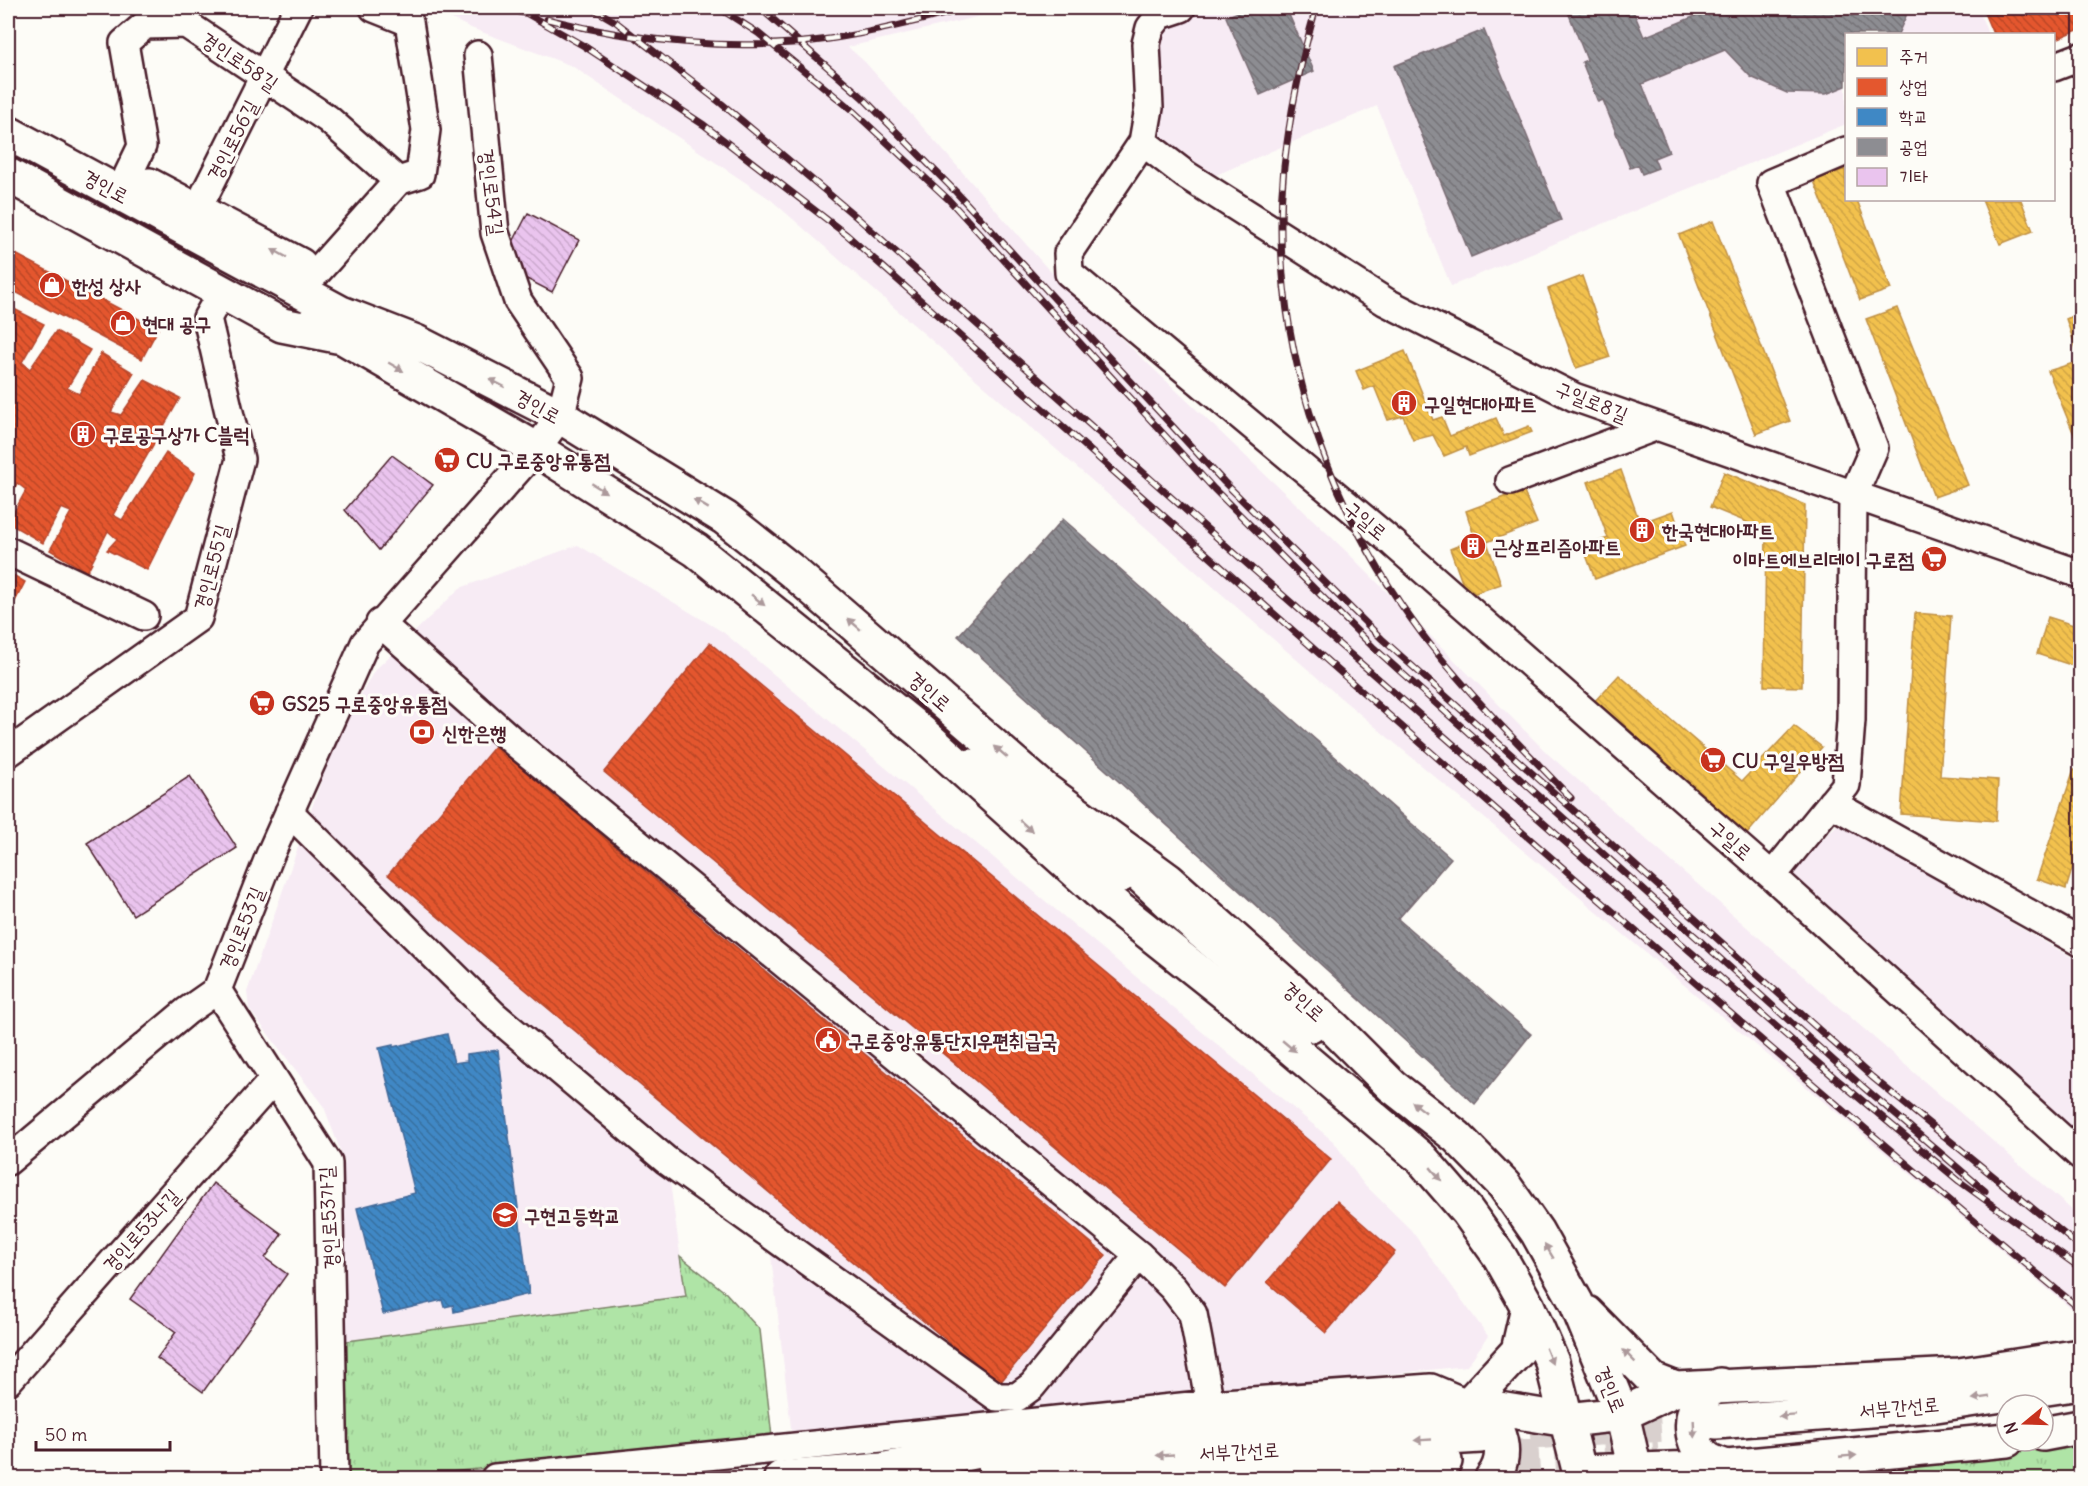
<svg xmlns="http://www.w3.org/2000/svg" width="2088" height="1486" font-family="Delius,'Poor Story',sans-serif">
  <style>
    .built { fill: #f7ebf4 }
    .park { fill: url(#park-tufts); stroke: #7c8268; stroke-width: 1.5 }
    .homes { fill: url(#homes-back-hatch); stroke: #c09044; stroke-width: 1.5 }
    .shops { fill: url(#shops-back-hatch); stroke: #b6462d; stroke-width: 1.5 }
    .schools { fill: url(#schools-back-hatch); stroke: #426897; stroke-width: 1.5 }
    .industry { fill: url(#industry-back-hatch); stroke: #796c73; stroke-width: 1.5 }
    .building { fill: url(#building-back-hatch); stroke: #4a1f2b; stroke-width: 1.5 }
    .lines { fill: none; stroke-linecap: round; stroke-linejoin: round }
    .major-tunnel { stroke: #d9d0ce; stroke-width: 33; stroke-dasharray: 33 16; stroke-linecap: butt }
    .minor-casing { stroke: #4a1f2b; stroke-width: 32 }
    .major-casing { stroke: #4a1f2b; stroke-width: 38 }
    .minor { stroke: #fdfcf7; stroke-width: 27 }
    .major { stroke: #fdfcf7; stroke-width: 33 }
    .rail-casing { stroke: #4a1f2b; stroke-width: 7 }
    .rail { stroke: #fdfcf7; stroke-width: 4.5; stroke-dasharray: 14; stroke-linecap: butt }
    .oneway { fill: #ac999b }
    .labels { text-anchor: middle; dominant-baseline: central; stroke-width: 6; stroke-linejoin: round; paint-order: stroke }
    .street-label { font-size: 20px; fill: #4a1f2b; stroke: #fdfcf7 }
    .poi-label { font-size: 20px; font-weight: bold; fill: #4a1f2b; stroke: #fdfcf7; text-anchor: start }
  </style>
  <defs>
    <pattern id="park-tufts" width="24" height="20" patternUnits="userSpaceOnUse" patternTransform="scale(1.5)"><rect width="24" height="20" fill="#afe4a6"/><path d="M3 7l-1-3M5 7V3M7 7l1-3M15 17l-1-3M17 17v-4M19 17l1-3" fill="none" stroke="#98c38f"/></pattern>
    <pattern id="homes-back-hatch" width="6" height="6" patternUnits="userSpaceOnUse" patternTransform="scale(1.5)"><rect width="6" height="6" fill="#f2c14e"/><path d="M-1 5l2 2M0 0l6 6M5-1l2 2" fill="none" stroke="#d1a544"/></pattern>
    <pattern id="shops-back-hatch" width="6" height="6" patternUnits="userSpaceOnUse" patternTransform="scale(1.5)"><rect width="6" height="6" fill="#e4572e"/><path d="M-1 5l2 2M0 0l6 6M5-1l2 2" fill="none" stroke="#bb4727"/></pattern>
    <pattern id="schools-back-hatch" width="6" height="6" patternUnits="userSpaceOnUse" patternTransform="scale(1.5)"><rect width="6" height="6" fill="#3f88c5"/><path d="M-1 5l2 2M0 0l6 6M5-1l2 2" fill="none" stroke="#376fa0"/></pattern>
    <pattern id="industry-back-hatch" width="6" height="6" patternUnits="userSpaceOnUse" patternTransform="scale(1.5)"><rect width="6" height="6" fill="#8d8d92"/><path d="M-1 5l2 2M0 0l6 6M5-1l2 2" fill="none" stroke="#757377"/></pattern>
    <pattern id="building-back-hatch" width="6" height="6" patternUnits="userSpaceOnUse" patternTransform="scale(1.5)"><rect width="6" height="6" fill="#eac4ee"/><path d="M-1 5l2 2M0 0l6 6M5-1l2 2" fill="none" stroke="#caa8cc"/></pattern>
  </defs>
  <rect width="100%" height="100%" fill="#fdfcf7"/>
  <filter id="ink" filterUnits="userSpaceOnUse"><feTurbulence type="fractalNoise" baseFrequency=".0167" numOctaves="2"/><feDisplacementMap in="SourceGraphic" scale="12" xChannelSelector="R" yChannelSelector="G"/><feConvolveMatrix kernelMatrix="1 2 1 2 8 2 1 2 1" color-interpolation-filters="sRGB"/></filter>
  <g filter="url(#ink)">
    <!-- built -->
    <path class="built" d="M 428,8 L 1015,8 L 848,47 L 865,62 L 1047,268 L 1347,552 L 1548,754 L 2080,1217 L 2080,1316 L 1336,694 L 770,199 L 572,66 L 471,28 Z
      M 1137,8 L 1978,8 L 1988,34 L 1846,34 L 1846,124 L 1451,286 L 1377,106 L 1209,178 L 1152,132 L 1136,96 Z
      M 578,545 L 723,632 L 1334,1142 L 1362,1182 L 1411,1230 L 1488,1336 L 1467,1366 L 792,1436 L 770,1248 L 667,1161 L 686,1296 L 340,1342 L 335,1175 L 345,1163 L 324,1107 L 249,1009 L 247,992 L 335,742 L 374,671 L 460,588 Z
      M 1838,824 L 2080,962 L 2080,1140 L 1787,875 Z"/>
    <!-- park -->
    <path class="park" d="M 680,1256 L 726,1293 L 760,1330 L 772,1437 L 395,1478 L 345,1478 L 340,1342 L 686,1296 Z
      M 2080,1434 L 2080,1478 L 1736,1478 L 1991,1455 Z"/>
    <!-- homes -->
    <path class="homes" d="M 1845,169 L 1846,200 L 1857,200 L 1891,289 L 1860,300 L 1814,181 Z
      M 1982,200 L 2021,200 L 2033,231 L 2000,244 Z
      M 1713,221 L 1790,421 L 1756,434 L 1679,235 Z
      M 1582,276 L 1610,357 L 1576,368 L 1548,289 Z
      M 1897,308 L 1968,485 L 1934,497 L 1866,319 Z
      M 2080,313 L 2080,350 L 2077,351 L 2066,319 Z
      M 1405,351 L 1433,420 L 1442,417 L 1450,436 L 1496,418 L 1504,436 L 1529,426 L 1532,432 L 1469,456 L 1466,447 L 1444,456 L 1433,435 L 1413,440 L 1403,416 L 1388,420 L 1374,386 L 1364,390 L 1356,371 Z
      M 2077,362 L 2080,370 L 2080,449 L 2048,371 Z
      M 1621,470 L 1640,523 L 1673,511 L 1685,546 L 1595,579 L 1583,547 L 1608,538 L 1588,482 Z
      M 1724,472 L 1805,505 L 1802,687 L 1764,686 L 1766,530 L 1710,507 Z
      M 1523,490 L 1537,523 L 1487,542 L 1501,584 L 1467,596 L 1450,549 L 1475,539 L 1466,511 Z
      M 1915,613 L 1951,616 L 1940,776 L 1998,780 L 1996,821 L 1901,814 Z
      M 2048,617 L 2080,627 L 2080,668 L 2037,654 Z
      M 1619,675 L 1742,781 L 1794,726 L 1822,747 L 1747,834 L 1593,703 Z
      M 2074,769 L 2080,771 L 2080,844 L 2066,889 L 2037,879 Z"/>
    <!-- shops -->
    <path class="shops" d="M 1982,8 L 2080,8 L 2080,29 L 2054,40 L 2054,34 L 1993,34 Z
      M 8,250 L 158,329 L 142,359 L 8,288 Z
      M 8,306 L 44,324 L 22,362 L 30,369 L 56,331 L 90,350 L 67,388 L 79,394 L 101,353 L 134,373 L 111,412 L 121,415 L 145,380 L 180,398 L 113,515 L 122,520 L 166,453 L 195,473 L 147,570 L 107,550 L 117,539 L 108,531 L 87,572 L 50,550 L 71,512 L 61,508 L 43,543 L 8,523 L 26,490 L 17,483 L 8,503 Z
      M 8,572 L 25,582 L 8,615 Z
      M 710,643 L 1331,1159 L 1225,1288 L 604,772 Z
      M 495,746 L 1106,1255 L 999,1384 L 388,875 Z
      M 1337,1201 L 1395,1252 L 1326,1333 L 1267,1282 Z"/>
    <!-- schools -->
    <path class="schools" d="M 447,1034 L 454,1063 L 467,1061 L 467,1054 L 498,1050 L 529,1294 L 454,1312 L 453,1305 L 444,1307 L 442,1300 L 383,1314 L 357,1208 L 415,1193 L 379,1048 L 393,1045 L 393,1047 Z"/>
    <!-- industry -->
    <path class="industry" d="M 1248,8 L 1286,8 L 1314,71 L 1260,95 L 1226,17 Z
      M 1580,8 L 1632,8 L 1644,37 L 1710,10 L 1710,8 L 1906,8 L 1906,16 L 1898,34 L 1846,34 L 1846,86 L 1826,94 L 1787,93 L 1751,77 L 1725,50 L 1642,84 L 1669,152 L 1654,158 L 1658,168 L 1642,174 L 1638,165 L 1630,168 L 1603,100 L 1598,102 L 1582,62 L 1587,60 L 1568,12 Z
      M 1484,30 L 1561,220 L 1471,257 L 1394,66 Z
      M 1063,519 L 1451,858 L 1398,919 L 1531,1034 L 1475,1104 L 958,636 Z"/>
    <!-- building -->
    <path class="building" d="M 528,213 L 579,240 L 552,292 L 519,275 L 512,244 Z
      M 392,455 L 433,485 L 379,550 L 345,510 Z
      M 190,776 L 237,848 L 133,915 L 87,843 Z
      M 213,1183 L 282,1234 L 265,1258 L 287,1274 L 203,1392 L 157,1358 L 176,1332 L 130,1299 Z"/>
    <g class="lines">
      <!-- major-tunnel -->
      <path class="major-tunnel" d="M 1481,1436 L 1716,1422
        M 1506,1457 L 1658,1447"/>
      <!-- minor casing -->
      <g class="minor-casing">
        <path id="minor" d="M 1181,8 L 1160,15 L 1150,28 L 1146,44 L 1149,108 L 1143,142 L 1068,253 L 1069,273 L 1393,543 L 1772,876 L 2080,1155
          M 2054,67 L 2080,57
          M 1143,142 L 1186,175 L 1386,302 L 1574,397 L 2080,574
          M 128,175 L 142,146 L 124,43 L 145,25 L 186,24 L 328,119 L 398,181
          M 198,208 L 298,8
          M 316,273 L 398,181 L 420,174 L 426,130 L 409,22 L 374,8
          M 1510,481 L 1657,426
          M 8,551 L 144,616
          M 380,623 L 514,742 L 1139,1255 L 1173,1288 L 1193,1314 L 1210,1404
          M 8,753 L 198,618 L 240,459 L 207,318 L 222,292
          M 971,763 L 1023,795 L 1122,878
          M 1831,803 L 2080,942
          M 289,812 L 494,1015 L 666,1160 L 997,1397 L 1017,1397 L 1032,1386 L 1139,1255
          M 1114,855 L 1196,931 L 1311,1028
          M 1772,876 L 1846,785 L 1851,720 L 1853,496 L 1874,448 L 1771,183 L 1846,151
          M 217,990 L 328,1163 L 334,1478
          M 8,1161 L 187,1011 L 217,990 L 270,855 L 365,643 L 536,449 L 560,417 L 570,378 L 518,301 L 495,233 L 478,55
          M 8,1381 L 274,1079
          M 495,1478 L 1210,1404 L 1431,1388 L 1469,1404"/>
      </g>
      <!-- major casing -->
      <g class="major-casing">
        <path id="major" d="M 8,133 L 341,313 L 416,342 L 553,412 L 725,518 L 792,571 L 1045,790 L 1168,880 L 1333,1027 L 1392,1086 L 1457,1137 L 1504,1185 L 1537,1232 L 1576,1302 L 1622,1414 L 1637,1478
          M 8,175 L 282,325 L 337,336
          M 149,185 L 300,265
          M 315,321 L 536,449 L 696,550 L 920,731 L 1109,901 L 1244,1008 L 1422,1159 L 1467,1211 L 1500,1257 L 1528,1307 L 1552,1362 L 1581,1478
          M 1587,1313 L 1653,1380 L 1676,1389
          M 1720,1385 C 1715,1388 1708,1391 1704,1395 C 1687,1411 1689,1447 1709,1460 C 1714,1463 1721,1465 1727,1467
          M 1469,1404 L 1518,1351 L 1528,1307
          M 1478,1410 C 1501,1425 1510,1456 1492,1478
          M 1716,1422 L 1936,1405 L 2080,1383
          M 2043,1434 L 2080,1427
          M 995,1465 L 1481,1436
          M 886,1469 L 1040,1439 L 1469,1404 L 1567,1420 L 1622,1414 L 1676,1389 L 1959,1375 L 2080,1356
          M 1580,1472 L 1727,1467 L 2007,1440
          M 781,1478 L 907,1468
          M 1198,1478 L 1445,1461"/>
      </g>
      <!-- minor -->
      <use href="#minor" class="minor"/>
      <!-- major -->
      <use href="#major" class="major"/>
      <!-- rail casing -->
      <g class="rail-casing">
        <path id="rail" d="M 501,8 L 524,13
          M 517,8 L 584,46 L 704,125 L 847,235 C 1255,596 1660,961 2080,1309
          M 592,8 L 616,22 L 722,104 L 860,220 L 1190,514 L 1834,1077 L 1959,1181 L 2080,1268
          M 719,8 L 758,33 L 852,110 L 948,199 L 1214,489 L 1373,647 L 1862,1086 L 1985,1191
          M 720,8 L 809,8
          M 760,8 L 862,97 L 956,192 L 1224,482 L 1382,639 L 1872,1077 L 2080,1247
          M 1316,8 C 1301,60 1290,112 1284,167 C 1267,331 1324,503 1422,634 C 1464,690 1522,747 1571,798
          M 547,19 C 637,42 737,52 829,39 C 876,32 922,20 967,8"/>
      </g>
      <!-- rail -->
      <use href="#rail" class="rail"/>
    </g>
    <!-- one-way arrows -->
    <defs><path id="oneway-solid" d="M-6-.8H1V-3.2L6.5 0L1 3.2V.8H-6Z" transform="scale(1.5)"/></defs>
    <g class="oneway">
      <use href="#oneway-solid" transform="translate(279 253) rotate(-151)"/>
      <use href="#oneway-solid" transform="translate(396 367) rotate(30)"/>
      <use href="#oneway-solid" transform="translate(497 383) rotate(-153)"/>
      <use href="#oneway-solid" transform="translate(599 488) rotate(32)"/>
      <use href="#oneway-solid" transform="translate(701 504) rotate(-149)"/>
      <use href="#oneway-solid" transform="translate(758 600) rotate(39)"/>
      <use href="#oneway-solid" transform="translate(854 624) rotate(-139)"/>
      <use href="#oneway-solid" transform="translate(1001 752) rotate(-139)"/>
      <use href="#oneway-solid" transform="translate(1026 826) rotate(42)"/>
      <use href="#oneway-solid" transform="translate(1289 1046) rotate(40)"/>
      <use href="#oneway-solid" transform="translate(1419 1107) rotate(-142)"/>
      <use href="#oneway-solid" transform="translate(1436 1174) rotate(50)"/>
      <use href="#oneway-solid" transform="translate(1549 1251) rotate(-121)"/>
      <use href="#oneway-solid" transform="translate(1549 1356) rotate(68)"/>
      <use href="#oneway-solid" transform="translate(1629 1356) rotate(-135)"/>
      <use href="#oneway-solid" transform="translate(1981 1398) rotate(172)"/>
      <use href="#oneway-solid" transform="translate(1787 1416) rotate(176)"/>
      <use href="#oneway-solid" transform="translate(1694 1429) rotate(88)"/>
      <use href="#oneway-solid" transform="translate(1423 1440) rotate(177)"/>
      <use href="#oneway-solid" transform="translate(1165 1455) rotate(177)"/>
      <use href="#oneway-solid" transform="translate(1848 1456) rotate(-5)"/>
    </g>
  </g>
  <!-- icons -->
  <defs>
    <g id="shop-disc" transform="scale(1.35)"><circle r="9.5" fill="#c8321e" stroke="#fdfcf7"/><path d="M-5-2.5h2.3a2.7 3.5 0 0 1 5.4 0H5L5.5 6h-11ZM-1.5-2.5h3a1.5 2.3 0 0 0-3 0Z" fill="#fff"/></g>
    <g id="building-disc" transform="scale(1.35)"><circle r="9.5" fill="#c8321e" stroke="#fdfcf7"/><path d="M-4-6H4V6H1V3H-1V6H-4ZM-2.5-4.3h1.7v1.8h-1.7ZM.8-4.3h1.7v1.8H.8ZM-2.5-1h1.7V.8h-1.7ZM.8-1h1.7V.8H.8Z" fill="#fff"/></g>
    <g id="supermarket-disc" transform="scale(1.35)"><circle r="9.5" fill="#c8321e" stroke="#fdfcf7"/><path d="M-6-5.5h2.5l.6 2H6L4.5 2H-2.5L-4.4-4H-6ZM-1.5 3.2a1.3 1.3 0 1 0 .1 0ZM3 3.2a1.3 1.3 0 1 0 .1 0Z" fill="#fff"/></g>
    <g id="bank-disc" transform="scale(1.35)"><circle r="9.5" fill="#c8321e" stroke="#fdfcf7"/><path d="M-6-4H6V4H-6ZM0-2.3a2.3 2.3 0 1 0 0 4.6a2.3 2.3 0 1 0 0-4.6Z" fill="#fff"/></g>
    <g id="civic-disc" transform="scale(1.35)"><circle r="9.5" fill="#c8321e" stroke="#fdfcf7"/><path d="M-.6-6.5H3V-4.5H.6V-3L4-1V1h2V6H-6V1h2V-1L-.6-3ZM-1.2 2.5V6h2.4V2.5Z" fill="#fff"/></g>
    <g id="school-disc" transform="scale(1.35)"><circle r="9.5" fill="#c8321e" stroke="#fdfcf7"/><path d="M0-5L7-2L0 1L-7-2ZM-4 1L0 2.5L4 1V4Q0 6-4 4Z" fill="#fff"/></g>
  </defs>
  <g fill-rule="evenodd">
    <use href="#shop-disc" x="52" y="285"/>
    <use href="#shop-disc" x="123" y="323"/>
    <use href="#building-disc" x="1404" y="403"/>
    <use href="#building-disc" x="83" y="434"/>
    <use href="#supermarket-disc" x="447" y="460"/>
    <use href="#building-disc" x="1642" y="530"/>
    <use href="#building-disc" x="1473" y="546"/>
    <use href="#supermarket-disc" x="1934" y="559"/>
    <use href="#supermarket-disc" x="262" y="703"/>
    <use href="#bank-disc" x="422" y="732"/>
    <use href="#supermarket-disc" x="1713" y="760"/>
    <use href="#civic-disc" x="828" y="1040"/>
    <use href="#school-disc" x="505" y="1215"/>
  </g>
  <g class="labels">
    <!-- street labels -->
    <g class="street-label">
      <text transform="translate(240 61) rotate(34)">경인로58길</text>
      <text transform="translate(232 140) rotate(-63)">경인로56길</text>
      <text transform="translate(106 186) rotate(28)">경인로</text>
      <text transform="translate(492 192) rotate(83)">경인로54길</text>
      <text transform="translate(1592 401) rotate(22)">구일로8길</text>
      <text transform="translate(538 406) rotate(29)">경인로</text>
      <text transform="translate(1366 520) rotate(40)">구일로</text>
      <text transform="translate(211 567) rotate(-75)">경인로55길</text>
      <text transform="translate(930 691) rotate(41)">경인로</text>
      <text transform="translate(1731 840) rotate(41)">구일로</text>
      <text transform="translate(241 928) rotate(-68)">경인로53길</text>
      <text transform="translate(1304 1001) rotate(42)">경인로</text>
      <text transform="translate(328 1218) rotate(-93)">경인로53가길</text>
      <text transform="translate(141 1230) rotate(-48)">경인로53나길</text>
      <text transform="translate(1611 1389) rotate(68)">경인로</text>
      <text transform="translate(1899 1407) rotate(-5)">서부간선로</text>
      <text transform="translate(1239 1451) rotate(-3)">서부간선로</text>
    </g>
    <!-- poi labels -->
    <g class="poi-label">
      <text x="72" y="285">한성 상사</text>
      <text x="142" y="323">현대 공구</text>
      <text x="1424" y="403">구일현대아파트</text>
      <text x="103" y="434">구로공구상가 C블럭</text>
      <text x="466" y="460">CU 구로중앙유통점</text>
      <text x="1662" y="530">한국현대아파트</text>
      <text x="1492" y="546">근상프리즘아파트</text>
      <text x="1914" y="559" text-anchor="end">이마트에브리데이 구로점</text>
      <text x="282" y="703">GS25 구로중앙유통점</text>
      <text x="442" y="732">신한은행</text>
      <text x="1732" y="760">CU 구일우방점</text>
      <text x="848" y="1040">구로중앙유통단지우편취급국</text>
      <text x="524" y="1215">구현고등학교</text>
    </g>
  </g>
  <!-- margin -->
  <rect width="2088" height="1486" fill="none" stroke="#fdfcf7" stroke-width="30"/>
  <rect x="15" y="15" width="2058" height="1456" fill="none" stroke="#4a1f2b" stroke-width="2" filter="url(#ink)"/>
  <!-- legend -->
  <rect x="1845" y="33" width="210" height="168" fill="#fdfcf7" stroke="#b5a4a5" stroke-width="1.5"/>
  <rect x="1857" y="48" width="30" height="18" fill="#f2c14e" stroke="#b5a4a5" stroke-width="1.5"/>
  <text x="1899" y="63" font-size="18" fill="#4a1f2b">주거</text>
  <rect x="1857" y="78" width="30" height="18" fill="#e4572e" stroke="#b5a4a5" stroke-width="1.5"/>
  <text x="1899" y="93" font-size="18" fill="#4a1f2b">상업</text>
  <rect x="1857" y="108" width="30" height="18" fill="#3f88c5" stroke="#b5a4a5" stroke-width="1.5"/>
  <text x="1899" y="123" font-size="18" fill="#4a1f2b">학교</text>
  <rect x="1857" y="138" width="30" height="18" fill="#8d8d92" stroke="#b5a4a5" stroke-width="1.5"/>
  <text x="1899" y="153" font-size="18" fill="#4a1f2b">공업</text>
  <rect x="1857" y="168" width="30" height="18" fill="#eac4ee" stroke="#b5a4a5" stroke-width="1.5"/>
  <text x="1899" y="183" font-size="18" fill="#4a1f2b">기타</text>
  <!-- north arrow -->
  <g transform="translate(2025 1423) rotate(251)"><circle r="28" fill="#fdfcf7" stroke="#b5a4a5" stroke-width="1.5"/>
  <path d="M0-4.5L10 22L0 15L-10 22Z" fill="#c8321e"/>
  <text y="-9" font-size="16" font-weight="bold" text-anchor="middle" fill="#4a1f2b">N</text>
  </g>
  <!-- scale -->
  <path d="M36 1441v9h134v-9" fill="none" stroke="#4a1f2b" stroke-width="3"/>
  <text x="45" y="1441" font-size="18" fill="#4a1f2b" stroke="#fdfcf7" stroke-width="4.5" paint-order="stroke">50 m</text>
</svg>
